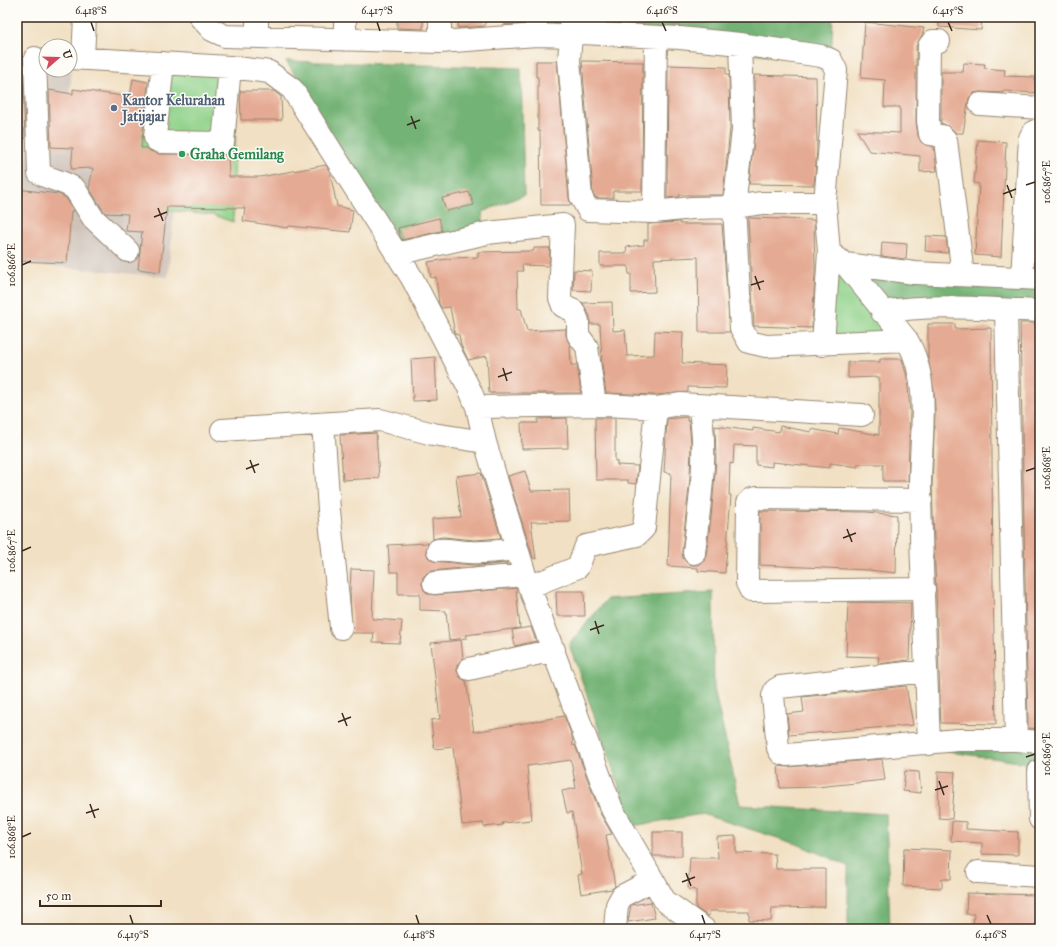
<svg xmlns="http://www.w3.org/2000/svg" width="1057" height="946" font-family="'IM FELL Great Primer',serif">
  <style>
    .industrial { fill: #cec2b9 }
    .green { fill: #8fd189; stroke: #657e54 }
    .forest { fill: #73b375; stroke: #576e4a }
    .building { fill: #e5aa93 }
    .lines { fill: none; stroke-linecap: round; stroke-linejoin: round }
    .minor-casing { stroke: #968570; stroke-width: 24 }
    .minor { stroke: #fff; stroke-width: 22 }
    .ticks { fill: none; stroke: #3b2a1e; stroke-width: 1.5 }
    .service-dot { fill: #5c6f8a; stroke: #fdfcf7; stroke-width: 1.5 }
    .leisure-dot { fill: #2e9e5b; stroke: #fdfcf7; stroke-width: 1.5 }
    .labels { text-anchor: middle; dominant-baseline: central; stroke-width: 3; stroke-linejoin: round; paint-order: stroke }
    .service-label { font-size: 14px; font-weight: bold; fill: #4e5e75; stroke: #fdfcf7; text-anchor: start }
    .leisure-label { font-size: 14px; font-weight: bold; fill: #27864d; stroke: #fdfcf7; text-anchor: start }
    .neatline { fill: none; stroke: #3b2a1e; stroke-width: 1.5 }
    .ticks-label { font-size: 10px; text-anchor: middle; fill: #3b2a1e }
  </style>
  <rect width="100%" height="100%" fill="#fdfcf7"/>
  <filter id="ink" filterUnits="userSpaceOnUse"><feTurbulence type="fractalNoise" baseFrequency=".025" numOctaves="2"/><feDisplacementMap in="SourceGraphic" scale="8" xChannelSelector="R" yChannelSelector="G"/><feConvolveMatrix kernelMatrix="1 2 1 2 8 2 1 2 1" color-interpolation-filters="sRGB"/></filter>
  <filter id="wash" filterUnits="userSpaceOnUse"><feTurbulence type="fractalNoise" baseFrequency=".012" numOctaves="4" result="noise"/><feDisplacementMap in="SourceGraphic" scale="16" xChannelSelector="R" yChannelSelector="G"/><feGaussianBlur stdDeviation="0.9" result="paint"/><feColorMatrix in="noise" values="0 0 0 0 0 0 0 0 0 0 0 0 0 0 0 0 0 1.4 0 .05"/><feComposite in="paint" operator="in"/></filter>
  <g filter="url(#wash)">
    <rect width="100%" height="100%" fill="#f1e0c3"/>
    <!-- industrial -->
    <path class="industrial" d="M 70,64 L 72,64 L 68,118 L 127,206 L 174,212 L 168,277 L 17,263 L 18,66 L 36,67 L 46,70 L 70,70 Z"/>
    <!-- green -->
    <path class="green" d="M 155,66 L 237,75 L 233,222 L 213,215 L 127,206 L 131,136 L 147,133 Z
      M 829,252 L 907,340 L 823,345 Z"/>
    <!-- forest -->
    <path class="forest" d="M 535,17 L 833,17 L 831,60 L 537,35 Z
      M 286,61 L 521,68 L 524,195 L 482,212 L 486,240 L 412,260 Z
      M 845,264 L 1040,279 L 1040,311 L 882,312 Z
      M 713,592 L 714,689 L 740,805 L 886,814 L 890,929 L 848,929 L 848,866 L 797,844 L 702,814 L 633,826 L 569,644 L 607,599 Z
      M 1040,742 L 1040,765 L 957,753 L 929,744 Z"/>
    <g id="blocks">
      <!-- building -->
      <path class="building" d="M 397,17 L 423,17 L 423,29 L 397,28 Z
        M 505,17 L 523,17 L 523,23 L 505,25 Z
        M 939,17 L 982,17 L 981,30 L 939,27 Z
        M 485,20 L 485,26 L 458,28 L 458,21 Z
        M 865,22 L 924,28 L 923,33 L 916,46 L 916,123 L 918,136 L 921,142 L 934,147 L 937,171 L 920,172 L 920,156 L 869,151 L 857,131 L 900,133 L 900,107 L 884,107 L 885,80 L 861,78 Z
        M 536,61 L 557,61 L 569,198 L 571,205 L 541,205 L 540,131 L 538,131 L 538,77 L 536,77 Z
        M 582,61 L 643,62 L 642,191 L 613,191 L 613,198 L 596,198 L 593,193 Z
        M 964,63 L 985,64 L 984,68 L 1005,70 L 1004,76 L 1035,77 L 1035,93 L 1003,91 L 1003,93 L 981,92 L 974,93 L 969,98 L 963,133 L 956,133 L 950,127 L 941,123 L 941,72 L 963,72 Z
        M 668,65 L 726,67 L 726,75 L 729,75 L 730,129 L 723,195 L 679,195 L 679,197 L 667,198 Z
        M 754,75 L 816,77 L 817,151 L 814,185 L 749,184 L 755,130 Z
        M 133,79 L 148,82 L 141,148 L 147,148 L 150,151 L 160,154 L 228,154 L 229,177 L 260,177 L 326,165 L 330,173 L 337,206 L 353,210 L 350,232 L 289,226 L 288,228 L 243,221 L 245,208 L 167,207 L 160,272 L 138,269 L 142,232 L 126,231 L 128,214 L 105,213 L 103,210 L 89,188 L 93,168 L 71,169 L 73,148 L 51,147 L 49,90 L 73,94 L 73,89 L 130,97 Z
        M 17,82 L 23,82 L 25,139 L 17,138 Z
        M 240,91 L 274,91 L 281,97 L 282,120 L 241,120 Z
        M 978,140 L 1006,142 L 1001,257 L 975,255 L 979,184 L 974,183 Z
        M 17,189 L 59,194 L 66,198 L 74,211 L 71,211 L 67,263 L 17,261 Z
        M 469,192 L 474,205 L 446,211 L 442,198 Z
        M 439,218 L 442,231 L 402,240 L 400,236 L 398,228 Z
        M 748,218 L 814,220 L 815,274 L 812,328 L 754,326 Z
        M 680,222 L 680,224 L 722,224 L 730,332 L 699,332 L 698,257 L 654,259 L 655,292 L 631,293 L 631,274 L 629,274 L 628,266 L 600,266 L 600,253 L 627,253 L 626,247 L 644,245 L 644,240 L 648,240 L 648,224 Z
        M 926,236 L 946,237 L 948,253 L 925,251 Z
        M 882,242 L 907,244 L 906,259 L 881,256 Z
        M 534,248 L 550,248 L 549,266 L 522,265 L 523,271 L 517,271 L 518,309 L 521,309 L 527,331 L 566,329 L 566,335 L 570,345 L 571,365 L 577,365 L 581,393 L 489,393 L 487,356 L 468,360 L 461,345 L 459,335 L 455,334 L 450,307 L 442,308 L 439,304 L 436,277 L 431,278 L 428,262 L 454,258 L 478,257 L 478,252 L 534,251 Z
        M 574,270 L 592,271 L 591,291 L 573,290 Z
        M 612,302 L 613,331 L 625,330 L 627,356 L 654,355 L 655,331 L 683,332 L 682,363 L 727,365 L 726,388 L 688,387 L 688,392 L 655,395 L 606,393 L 602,364 L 600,324 L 590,324 L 590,316 L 582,303 Z
        M 1020,323 L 1040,323 L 1040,729 L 1028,728 Z
        M 928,324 L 955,324 L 955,329 L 991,328 L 993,588 L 996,724 L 941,723 L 932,486 L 935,411 L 934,391 L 928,358 Z
        M 435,357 L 437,400 L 413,401 L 411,359 Z
        M 880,359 L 902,359 L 907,377 L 910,411 L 908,481 L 883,481 L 883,464 L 858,464 L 858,467 L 830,463 L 830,468 L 772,462 L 772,467 L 756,465 L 756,446 L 734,445 L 733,464 L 730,463 L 729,495 L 731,495 L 725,573 L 698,571 L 698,568 L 668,566 L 671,473 L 664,472 L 667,419 L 687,417 L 687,421 L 689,421 L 691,442 L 690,478 L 682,552 L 683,558 L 687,563 L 692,565 L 699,565 L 704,561 L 706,555 L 711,518 L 716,461 L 715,426 L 753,431 L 753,428 L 779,432 L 780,426 L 811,432 L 811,429 L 838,434 L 839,428 L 879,435 L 879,377 L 848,378 L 848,362 L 880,362 Z
        M 567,418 L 568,448 L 522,449 L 521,423 L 538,423 L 538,419 Z
        M 595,418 L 615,418 L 615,461 L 617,461 L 617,465 L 638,466 L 636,484 L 628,483 L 628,480 L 596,480 Z
        M 376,433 L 379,478 L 343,480 L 340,435 Z
        M 525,471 L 531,491 L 569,490 L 570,521 L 531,522 L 536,559 L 533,558 L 508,476 Z
        M 481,473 L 501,538 L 475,540 L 443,537 L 433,539 L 432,519 L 461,517 L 456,476 Z
        M 760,511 L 866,512 L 897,515 L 896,573 L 868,570 L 760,565 Z
        M 428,543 L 426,551 L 428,557 L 433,561 L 475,565 L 508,563 L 433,571 L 427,573 L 423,577 L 422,584 L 424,590 L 428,594 L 435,595 L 516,588 L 520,628 L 466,635 L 467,638 L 449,640 L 446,611 L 420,610 L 420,594 L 398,594 L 398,572 L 390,572 L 388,545 Z
        M 351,569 L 374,570 L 372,619 L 402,621 L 400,643 L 373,642 L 374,633 L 352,633 L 350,591 Z
        M 556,591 L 584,591 L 585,616 L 557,616 Z
        M 848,602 L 911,603 L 909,660 L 878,664 L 879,657 L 846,656 Z
        M 531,627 L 536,641 L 515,646 L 512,630 Z
        M 461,640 L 463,658 L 457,665 L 457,671 L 460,677 L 466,681 L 474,732 L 564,716 L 572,736 L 573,746 L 575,745 L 600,813 L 612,834 L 606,835 L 615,886 L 612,889 L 581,894 L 578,875 L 582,874 L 572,812 L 567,813 L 562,791 L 576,788 L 571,760 L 527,766 L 532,820 L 502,823 L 503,825 L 484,827 L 483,823 L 462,825 L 453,747 L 434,749 L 431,720 L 440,719 L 431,643 Z
        M 906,686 L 913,725 L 789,735 L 787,714 L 804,712 L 802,697 Z
        M 882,759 L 885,780 L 817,787 L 780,788 L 778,766 L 788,767 Z
        M 905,771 L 919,772 L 921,793 L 903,791 Z
        M 938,771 L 955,772 L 952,819 L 939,818 Z
        M 952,821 L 966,822 L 966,829 L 1018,832 L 1018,855 L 982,854 L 982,843 L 951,841 Z
        M 653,832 L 682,832 L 682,856 L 653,856 Z
        M 736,836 L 736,853 L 775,854 L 776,869 L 825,869 L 825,907 L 772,908 L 771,921 L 749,920 L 749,911 L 709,911 L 709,916 L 707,916 L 696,908 L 696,890 L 688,889 L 690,858 L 718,858 L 717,837 Z
        M 904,848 L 952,850 L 951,879 L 942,879 L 942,888 L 903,886 Z
        M 967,893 L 1037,895 L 1036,929 L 973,929 L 974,914 L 966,914 Z
        M 651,902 L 655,918 L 628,922 L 631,905 Z"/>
    </g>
  </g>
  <g filter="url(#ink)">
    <use href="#blocks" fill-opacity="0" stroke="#968570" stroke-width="1"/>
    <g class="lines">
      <!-- minor casing -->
      <g class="minor-casing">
        <path id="minor" d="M 200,17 L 212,30 L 225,36 L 440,42 L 537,35 L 571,36 L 582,33 L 680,38 L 740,44 L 821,56 L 831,60 L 836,70 L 825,203 L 829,252 L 823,345
          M 535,17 L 537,35
          M 570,17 L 571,36 L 569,60 L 581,197 L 588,210 L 654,212 L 692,208 L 734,207 L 762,203 L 825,203
          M 257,37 L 257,17
          M 345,40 L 345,17
          M 939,41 L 933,41 L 929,46 L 928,121 L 930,134 L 942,136 L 946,140 L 963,275
          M 440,42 L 440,17
          M 740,44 L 743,130 L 734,207 L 741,328 L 749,342 L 766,346 L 907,340
          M 35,58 L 39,173 C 50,180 65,181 75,189 L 93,218 L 128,251
          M 70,58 L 230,67 L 269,72 L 292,89 L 412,278 L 470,390 L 477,407 L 485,442 L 525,575 L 612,809 L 665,901 L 704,929
          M 83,58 L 85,17
          M 163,63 L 155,137 L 156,140 L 160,142 L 223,143 L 230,67
          M 980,104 L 1040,108
          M 654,212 L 656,37
          M 829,252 L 845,264 L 907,340 C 932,383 920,438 920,486 C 921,572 926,658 929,744
          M 396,254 L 487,233 L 563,225 L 560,298 L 563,306 L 574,311 L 578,321 L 578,335 L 587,347 L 595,405
          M 845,264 L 915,273 L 1040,279
          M 1022,278 L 1030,138 L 1033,132 L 1040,129
          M 1006,310 L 1016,740
          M 882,312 C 934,303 988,309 1040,311
          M 477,407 L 607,405 L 656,408 L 680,404 L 862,415
          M 323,424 L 329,510 L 341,628
          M 222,430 L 380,420 L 433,434 L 485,442
          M 921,500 L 757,498 L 752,499 L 748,503 L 747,583 L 751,591 L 924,589
          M 438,550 C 450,549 458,552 469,552 C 485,553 501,551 517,549
          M 694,553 C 699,505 709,453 699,406
          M 434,583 L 525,575
          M 529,587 L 578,567 L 586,546 L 637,535 L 644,528 L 656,408
          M 469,669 L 554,650
          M 926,671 L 780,687 L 775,690 L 773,696 L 778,748 L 781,753 L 787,755 L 958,740 L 1016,740 L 1040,742
          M 1039,771 L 1040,819
          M 978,872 L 1040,876
          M 615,929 L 617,905 L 622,896 L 653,880"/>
      </g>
      <!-- minor -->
      <use href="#minor" class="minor"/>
    </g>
  </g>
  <!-- ticks -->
  <path class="ticks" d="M 91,22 L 94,31M 377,22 L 380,31M 662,22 L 666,31M 948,22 L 952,31M 411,116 L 416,129M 407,125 L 420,120M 1007,185 L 1012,198M 1026,185 L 1035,182M 1003,194 L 1016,189M 158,208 L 163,221M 154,217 L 167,212M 22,265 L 31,261M 755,276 L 760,290M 751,285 L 764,281M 503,368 L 507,381M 498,377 L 512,372M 250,460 L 255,473M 246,469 L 259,464M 1026,471 L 1035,468M 847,529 L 852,542M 843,538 L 856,533M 22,551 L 31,547M 595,621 L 599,634M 590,630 L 604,625M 342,713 L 347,726M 338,722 L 351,717M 1026,757 L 1035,754M 939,781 L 944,795M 935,790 L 948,786M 90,804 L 95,818M 86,813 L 99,809M 22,837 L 31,833M 686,873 L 691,886M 682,882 L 695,877M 130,915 L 133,924M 416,915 L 419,924M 702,915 L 705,924M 987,915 L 991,924"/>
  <!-- markers -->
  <circle class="service-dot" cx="114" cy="108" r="4"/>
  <circle class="leisure-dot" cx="182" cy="154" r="4"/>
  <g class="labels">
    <!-- service labels -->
    <g class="service-label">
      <text x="122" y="100">Kantor Kelurahan<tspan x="122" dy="16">Jatijajar</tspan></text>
    </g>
    <!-- leisure labels -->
    <g class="leisure-label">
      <text x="190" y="154">Graha Gemilang</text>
    </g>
  </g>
  <!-- margin -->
  <rect width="1057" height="946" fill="none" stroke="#fdfcf7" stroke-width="44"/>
  <!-- north arrow -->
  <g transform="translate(58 58) rotate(70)"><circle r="19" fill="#fdfcf7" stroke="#afa8a0"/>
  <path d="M0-3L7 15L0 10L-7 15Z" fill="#d1495b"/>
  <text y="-6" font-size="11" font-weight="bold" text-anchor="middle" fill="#3b2a1e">U</text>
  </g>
  <!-- scale -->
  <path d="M40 900v6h121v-6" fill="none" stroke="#3b2a1e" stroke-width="2"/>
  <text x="46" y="900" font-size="12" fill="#3b2a1e" stroke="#fdfcf7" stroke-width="3" paint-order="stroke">50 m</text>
  <rect x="22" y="22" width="1013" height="902" class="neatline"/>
  <g class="ticks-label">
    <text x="91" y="14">6.418°S</text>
    <text x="377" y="14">6.417°S</text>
    <text x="662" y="14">6.416°S</text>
    <text x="948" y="14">6.415°S</text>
    <text transform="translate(1046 182) rotate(-90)" y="4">106.867°E</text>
    <text transform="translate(11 265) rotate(-90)" y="4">106.866°E</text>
    <text transform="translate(1046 468) rotate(-90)" y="4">106.868°E</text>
    <text transform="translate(11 551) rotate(-90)" y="4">106.867°E</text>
    <text transform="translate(1046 754) rotate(-90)" y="4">106.869°E</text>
    <text transform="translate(11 837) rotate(-90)" y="4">106.868°E</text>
    <text x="133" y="938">6.419°S</text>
    <text x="419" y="938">6.418°S</text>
    <text x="705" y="938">6.417°S</text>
    <text x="991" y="938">6.416°S</text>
  </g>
</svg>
